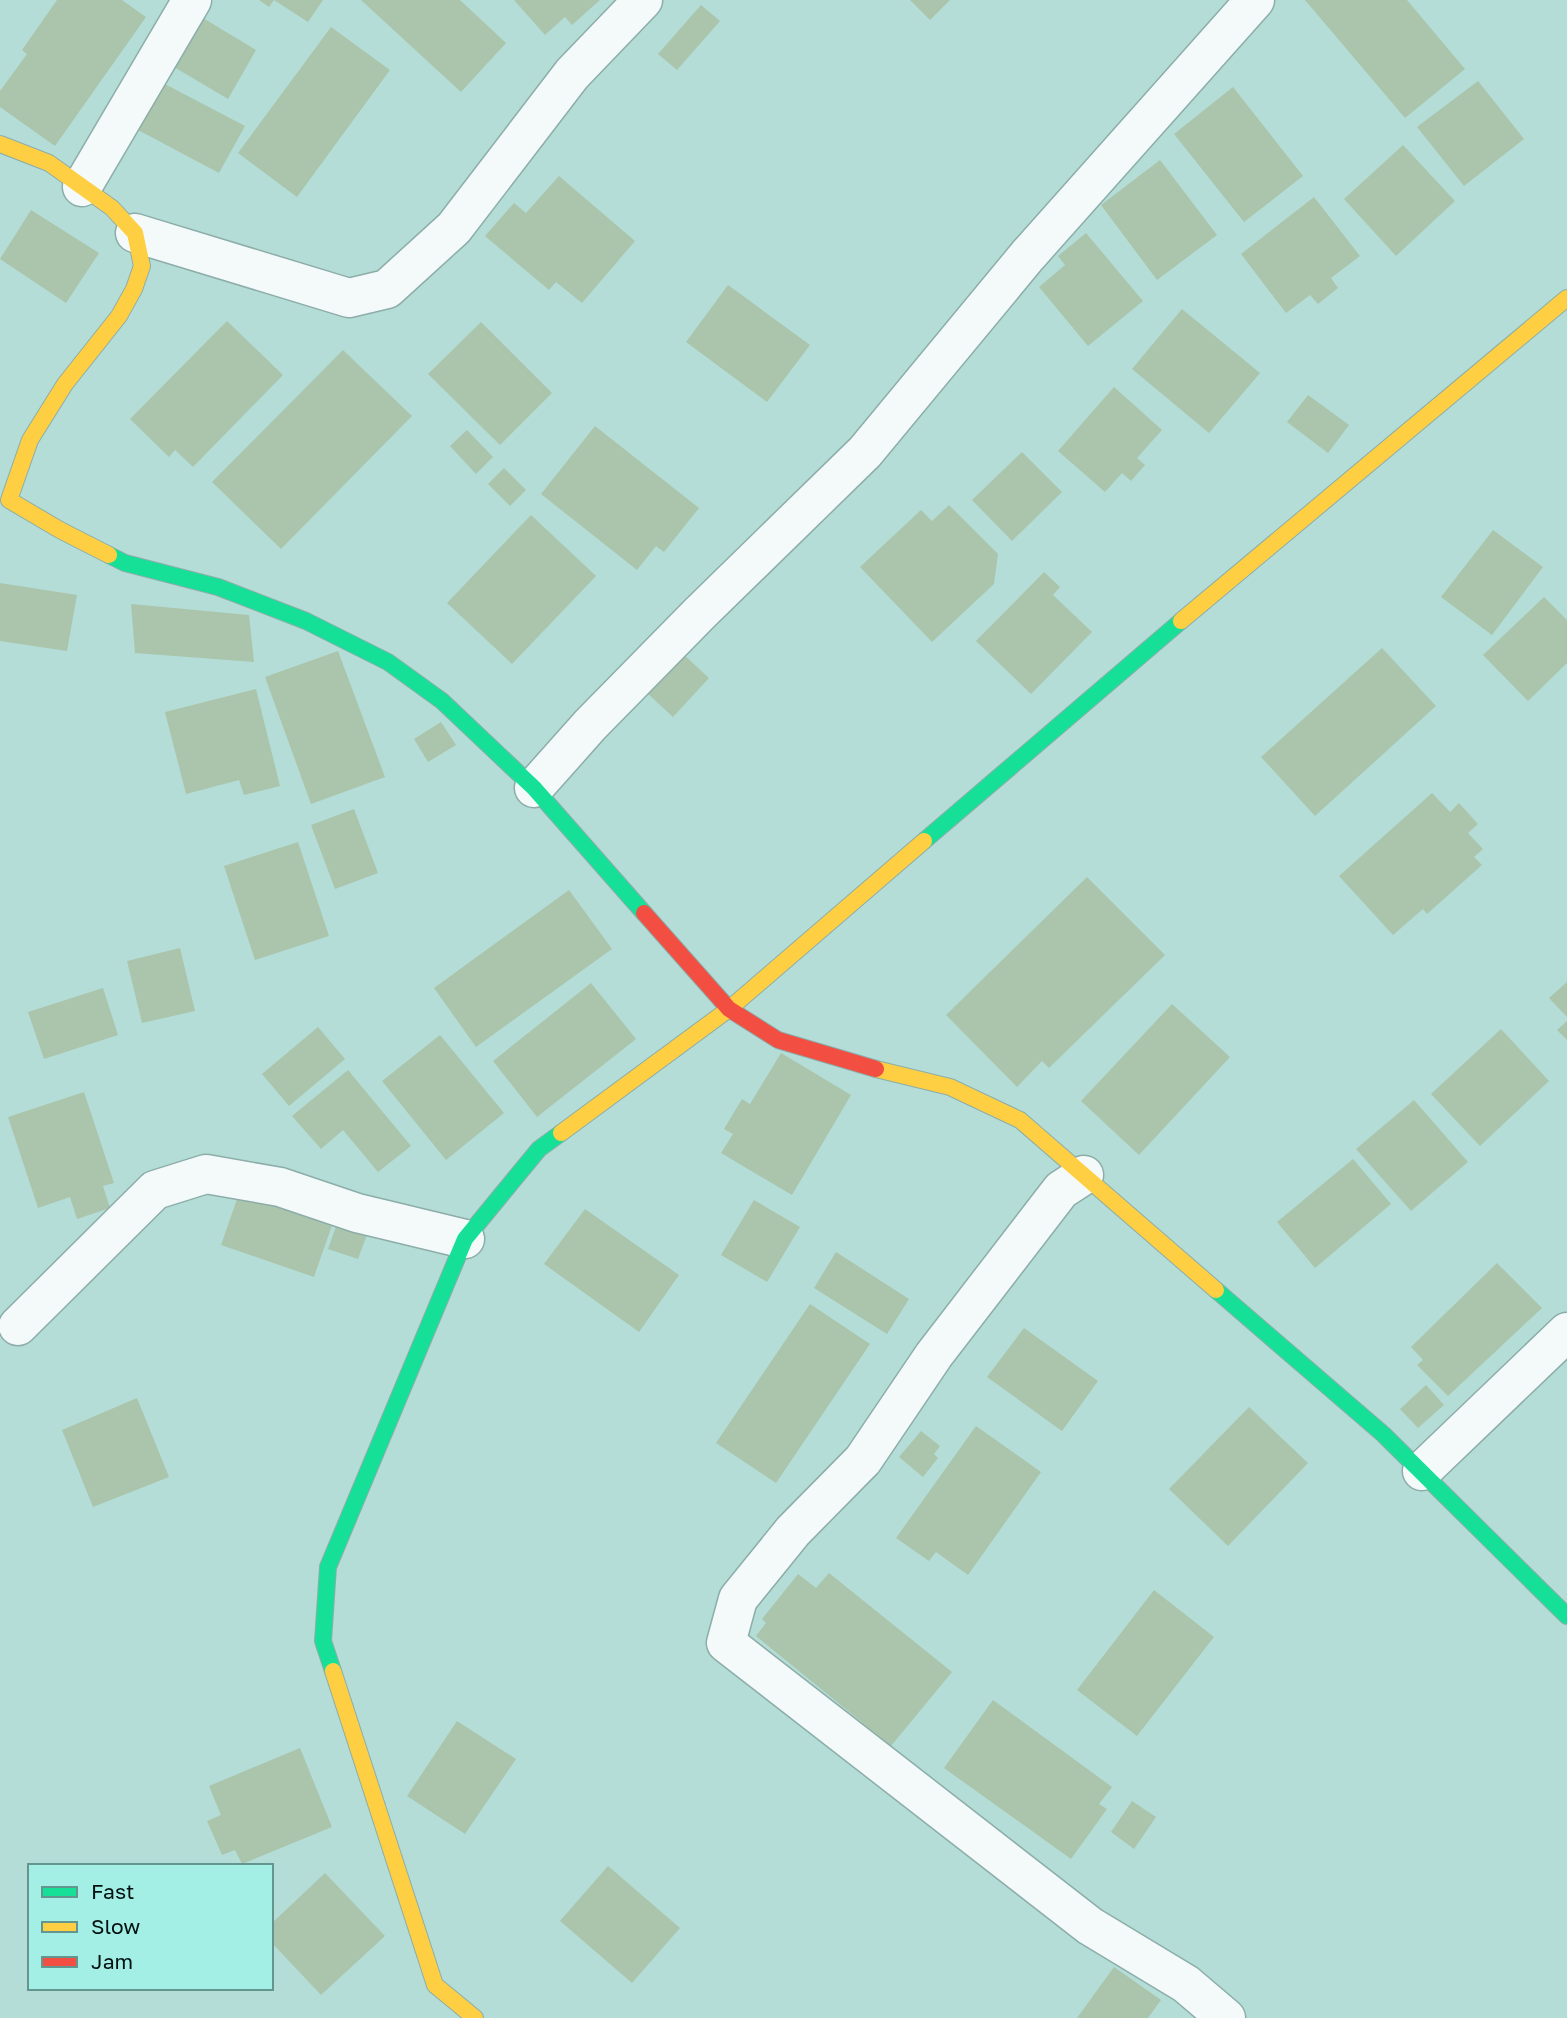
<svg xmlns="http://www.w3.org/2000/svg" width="1567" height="2018" font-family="'Golos Text',sans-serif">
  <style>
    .building { fill: #aac5ab }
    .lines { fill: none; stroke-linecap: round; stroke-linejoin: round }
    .street-casing { stroke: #8cada9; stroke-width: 41 }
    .fast-casing { stroke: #8cada9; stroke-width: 18 }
    .slow-casing { stroke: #8cada9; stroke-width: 18 }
    .jam-casing { stroke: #8cada9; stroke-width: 18 }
    .street { stroke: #f4faf9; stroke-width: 38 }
    .fast { stroke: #16e098; stroke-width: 16 }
    .slow { stroke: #ffcf43; stroke-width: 16 }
    .jam { stroke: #f24e42; stroke-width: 16 }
  </style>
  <rect width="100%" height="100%" fill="#b4ddd8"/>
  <!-- building -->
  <path class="building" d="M 57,0 L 122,0 L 146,17 L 55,146 L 0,107 L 0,91 L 27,54 L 22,50 Z
    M 259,0 L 323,0 L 308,22 L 274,0 L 269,7 Z
    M 361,0 L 460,0 L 506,43 L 461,92 Z
    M 514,0 L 600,0 L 572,25 L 565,17 L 545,35 Z
    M 910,0 L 950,0 L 930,20 Z
    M 1305,0 L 1407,0 L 1465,69 L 1405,118 Z
    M 701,5 L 720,21 L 677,70 L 658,54 Z
    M 203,18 L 256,50 L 228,99 L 174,67 Z
    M 331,27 L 390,70 L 297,197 L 238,153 Z
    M 1478,81 L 1524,139 L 1464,186 L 1417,127 Z
    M 163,83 L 245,126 L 219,173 L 138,130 Z
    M 1233,87 L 1303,176 L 1244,222 L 1174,134 Z
    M 1403,145 L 1455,201 L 1396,256 L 1344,199 Z
    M 1160,160 L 1217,235 L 1157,280 L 1101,205 Z
    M 559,176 L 635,241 L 582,303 L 556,282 L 549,290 L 485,236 L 514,203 L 526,213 Z
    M 1314,197 L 1360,256 L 1331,278 L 1338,288 L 1318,304 L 1310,295 L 1286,313 L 1241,254 Z
    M 31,210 L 99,253 L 66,303 L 0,259 Z
    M 1086,233 L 1143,301 L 1088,346 L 1039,287 L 1065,265 L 1058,256 Z
    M 728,285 L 810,345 L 767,402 L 686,342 Z
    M 1182,309 L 1260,373 L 1209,433 L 1132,369 Z
    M 227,321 L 283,375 L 193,467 L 175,450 L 169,457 L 130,419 Z
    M 481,322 L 552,393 L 500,445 L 428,374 Z
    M 343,350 L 412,416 L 281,549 L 212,482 Z
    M 1114,387 L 1162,430 L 1137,458 L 1145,465 L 1131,481 L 1122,473 L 1105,492 L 1058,451 Z
    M 1308,395 L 1349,425 L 1328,453 L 1287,422 Z
    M 595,426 L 699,508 L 664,552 L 656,546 L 637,570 L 541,494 Z
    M 467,430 L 493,457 L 476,474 L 450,446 Z
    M 1022,452 L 1062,492 L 1012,541 L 972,500 Z
    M 504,468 L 526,490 L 510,506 L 488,484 Z
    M 949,505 L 998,554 L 994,584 L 932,642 L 860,567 L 921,510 L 932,521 Z
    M 531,515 L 596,576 L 512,664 L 447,603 Z
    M 1493,530 L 1543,567 L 1492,635 L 1441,597 Z
    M 1044,572 L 1060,587 L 1053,595 L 1092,632 L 1031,694 L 976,641 Z
    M 0,583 L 77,595 L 67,651 L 0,641 Z
    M 1544,597 L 1567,620 L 1567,663 L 1528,701 L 1483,655 Z
    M 131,604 L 249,615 L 254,662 L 135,653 Z
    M 1382,648 L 1436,706 L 1315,816 L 1261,757 Z
    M 338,651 L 385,777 L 311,804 L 265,677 Z
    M 682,653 L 709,678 L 673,717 L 646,692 Z
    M 256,689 L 280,786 L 244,795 L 239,780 L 186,794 L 165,712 Z
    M 441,722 L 456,745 L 428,762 L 414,739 Z
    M 1432,793 L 1450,812 L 1459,803 L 1478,824 L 1468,833 L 1483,849 L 1474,857 L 1482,865 L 1427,914 L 1423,909 L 1393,935 L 1339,876 Z
    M 354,809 L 378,873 L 335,889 L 311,825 Z
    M 298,842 L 329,936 L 255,960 L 224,866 Z
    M 1087,877 L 1165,955 L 1049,1068 L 1042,1061 L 1017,1087 L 946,1015 Z
    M 569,890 L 612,949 L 476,1047 L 434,988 Z
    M 180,948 L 195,1011 L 142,1023 L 127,961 Z
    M 1567,982 L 1567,1017 L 1549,998 Z
    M 591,983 L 636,1039 L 537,1117 L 493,1061 Z
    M 103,988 L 118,1035 L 44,1059 L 28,1012 Z
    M 1172,1004 L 1230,1057 L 1139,1155 L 1081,1101 Z
    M 1567,1021 L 1567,1040 L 1557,1030 Z
    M 318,1027 L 345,1059 L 289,1106 L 262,1074 Z
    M 1501,1029 L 1549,1081 L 1480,1146 L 1431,1094 Z
    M 440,1035 L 504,1113 L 446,1160 L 382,1081 Z
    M 781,1053 L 851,1095 L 792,1195 L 721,1153 L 733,1134 L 724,1129 L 742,1099 L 750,1104 Z
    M 348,1070 L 411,1146 L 378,1172 L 343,1130 L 321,1149 L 292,1116 Z
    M 84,1092 L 114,1183 L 103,1186 L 110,1208 L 77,1219 L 70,1197 L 38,1208 L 8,1117 Z
    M 1414,1100 L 1468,1162 L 1411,1211 L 1356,1149 Z
    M 1353,1159 L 1391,1204 L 1315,1268 L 1277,1222 Z
    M 243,1182 L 336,1214 L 314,1277 L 221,1245 Z
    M 754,1200 L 800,1227 L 767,1282 L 721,1255 Z
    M 585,1209 L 679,1275 L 639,1332 L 544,1264 Z
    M 338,1221 L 368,1232 L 358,1259 L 328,1249 Z
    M 836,1252 L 909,1299 L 887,1334 L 814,1288 Z
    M 1497,1263 L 1542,1308 L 1448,1396 L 1417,1365 L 1423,1360 L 1411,1347 Z
    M 810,1304 L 870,1344 L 776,1483 L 716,1443 Z
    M 1024,1328 L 1098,1381 L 1062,1431 L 987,1377 Z
    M 1426,1385 L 1444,1405 L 1418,1428 L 1400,1409 Z
    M 137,1398 L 169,1477 L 93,1507 L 62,1430 Z
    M 1249,1407 L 1308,1463 L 1228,1546 L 1169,1489 Z
    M 976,1426 L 1041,1472 L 968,1575 L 936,1552 L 929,1561 L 896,1538 Z
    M 921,1431 L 940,1446 L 934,1454 L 938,1458 L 923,1477 L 899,1457 Z
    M 829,1573 L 952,1672 L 891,1746 L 756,1636 L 766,1623 L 762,1619 L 798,1574 L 816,1588 Z
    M 1154,1590 L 1214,1637 L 1137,1736 L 1077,1690 Z
    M 993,1700 L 1112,1787 L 1099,1804 L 1107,1809 L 1071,1859 L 944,1768 Z
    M 457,1721 L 516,1759 L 465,1834 L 407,1796 Z
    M 300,1748 L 332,1827 L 242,1864 L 235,1850 L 222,1855 L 207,1821 L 221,1815 L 209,1786 Z
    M 1132,1801 L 1156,1817 L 1134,1849 L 1111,1832 Z
    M 608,1866 L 680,1928 L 632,1983 L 560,1921 Z
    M 325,1873 L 385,1936 L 321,1995 L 271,1942 L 271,1924 Z
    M 1114,1967 L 1161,2000 L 1148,2018 L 1077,2018 Z"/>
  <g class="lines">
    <!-- street casing -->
    <g class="street-casing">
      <path id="street" d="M 82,187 L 192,0
        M 135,233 L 349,298 L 387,289 L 454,228 L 572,74 L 643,0
        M 534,788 L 590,725 L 700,613 L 865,452 L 1028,255 L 1255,0
        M 1084,1175 L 1061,1190 L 934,1355 L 863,1460 L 793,1531 L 738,1599 L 726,1643 L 1090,1926 L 1186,1984 L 1226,2018
        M 18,1326 L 155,1190 L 206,1174 L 280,1187 L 357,1213 L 465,1239
        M 1422,1471 L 1567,1332"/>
    </g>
    <!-- fast casing -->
    <g class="fast-casing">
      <path id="fast" d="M 109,555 L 125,563 L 218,587 L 306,621 L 388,662 L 442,701 L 534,788 L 644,913
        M 924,841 L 1181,621
        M 1216,1290 L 1383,1434 L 1567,1616
        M 333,1671 L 323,1641 L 328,1567 L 465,1239 L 539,1149 L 561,1133"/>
    </g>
    <!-- slow casing -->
    <g class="slow-casing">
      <path id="slow" d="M 0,144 L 49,163 L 112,208 L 135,233 L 142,266 L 134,289 L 119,316 L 65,384 L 30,440 L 9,500 L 60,530 L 109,555
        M 1181,621 L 1567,298
        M 876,1069 L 950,1087 L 1020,1120 L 1216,1290
        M 561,1133 L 729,1009 L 924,841
        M 333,1671 L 435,1985 L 475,2018"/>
    </g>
    <!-- jam casing -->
    <g class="jam-casing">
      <path id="jam" d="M 644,913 L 729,1009 L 778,1040 L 876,1069"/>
    </g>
    <!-- street -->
    <use href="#street" class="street"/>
    <!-- fast -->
    <use href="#fast" class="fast"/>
    <!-- slow -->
    <use href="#slow" class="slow"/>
    <!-- jam -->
    <use href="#jam" class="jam"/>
  </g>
  <!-- legend -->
  <rect x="28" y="1864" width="245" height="126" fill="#a3eee5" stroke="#62968f" stroke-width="2"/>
  <rect x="42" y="1887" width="35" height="10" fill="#16e098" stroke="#62968f" stroke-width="2"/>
  <text x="91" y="1899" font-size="21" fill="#00110f">Fast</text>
  <rect x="42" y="1922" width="35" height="10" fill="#ffcf43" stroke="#62968f" stroke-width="2"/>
  <text x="91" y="1934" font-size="21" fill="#00110f">Slow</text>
  <rect x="42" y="1957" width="35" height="10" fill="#f24e42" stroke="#62968f" stroke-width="2"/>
  <text x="91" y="1969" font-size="21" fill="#00110f">Jam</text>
</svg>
